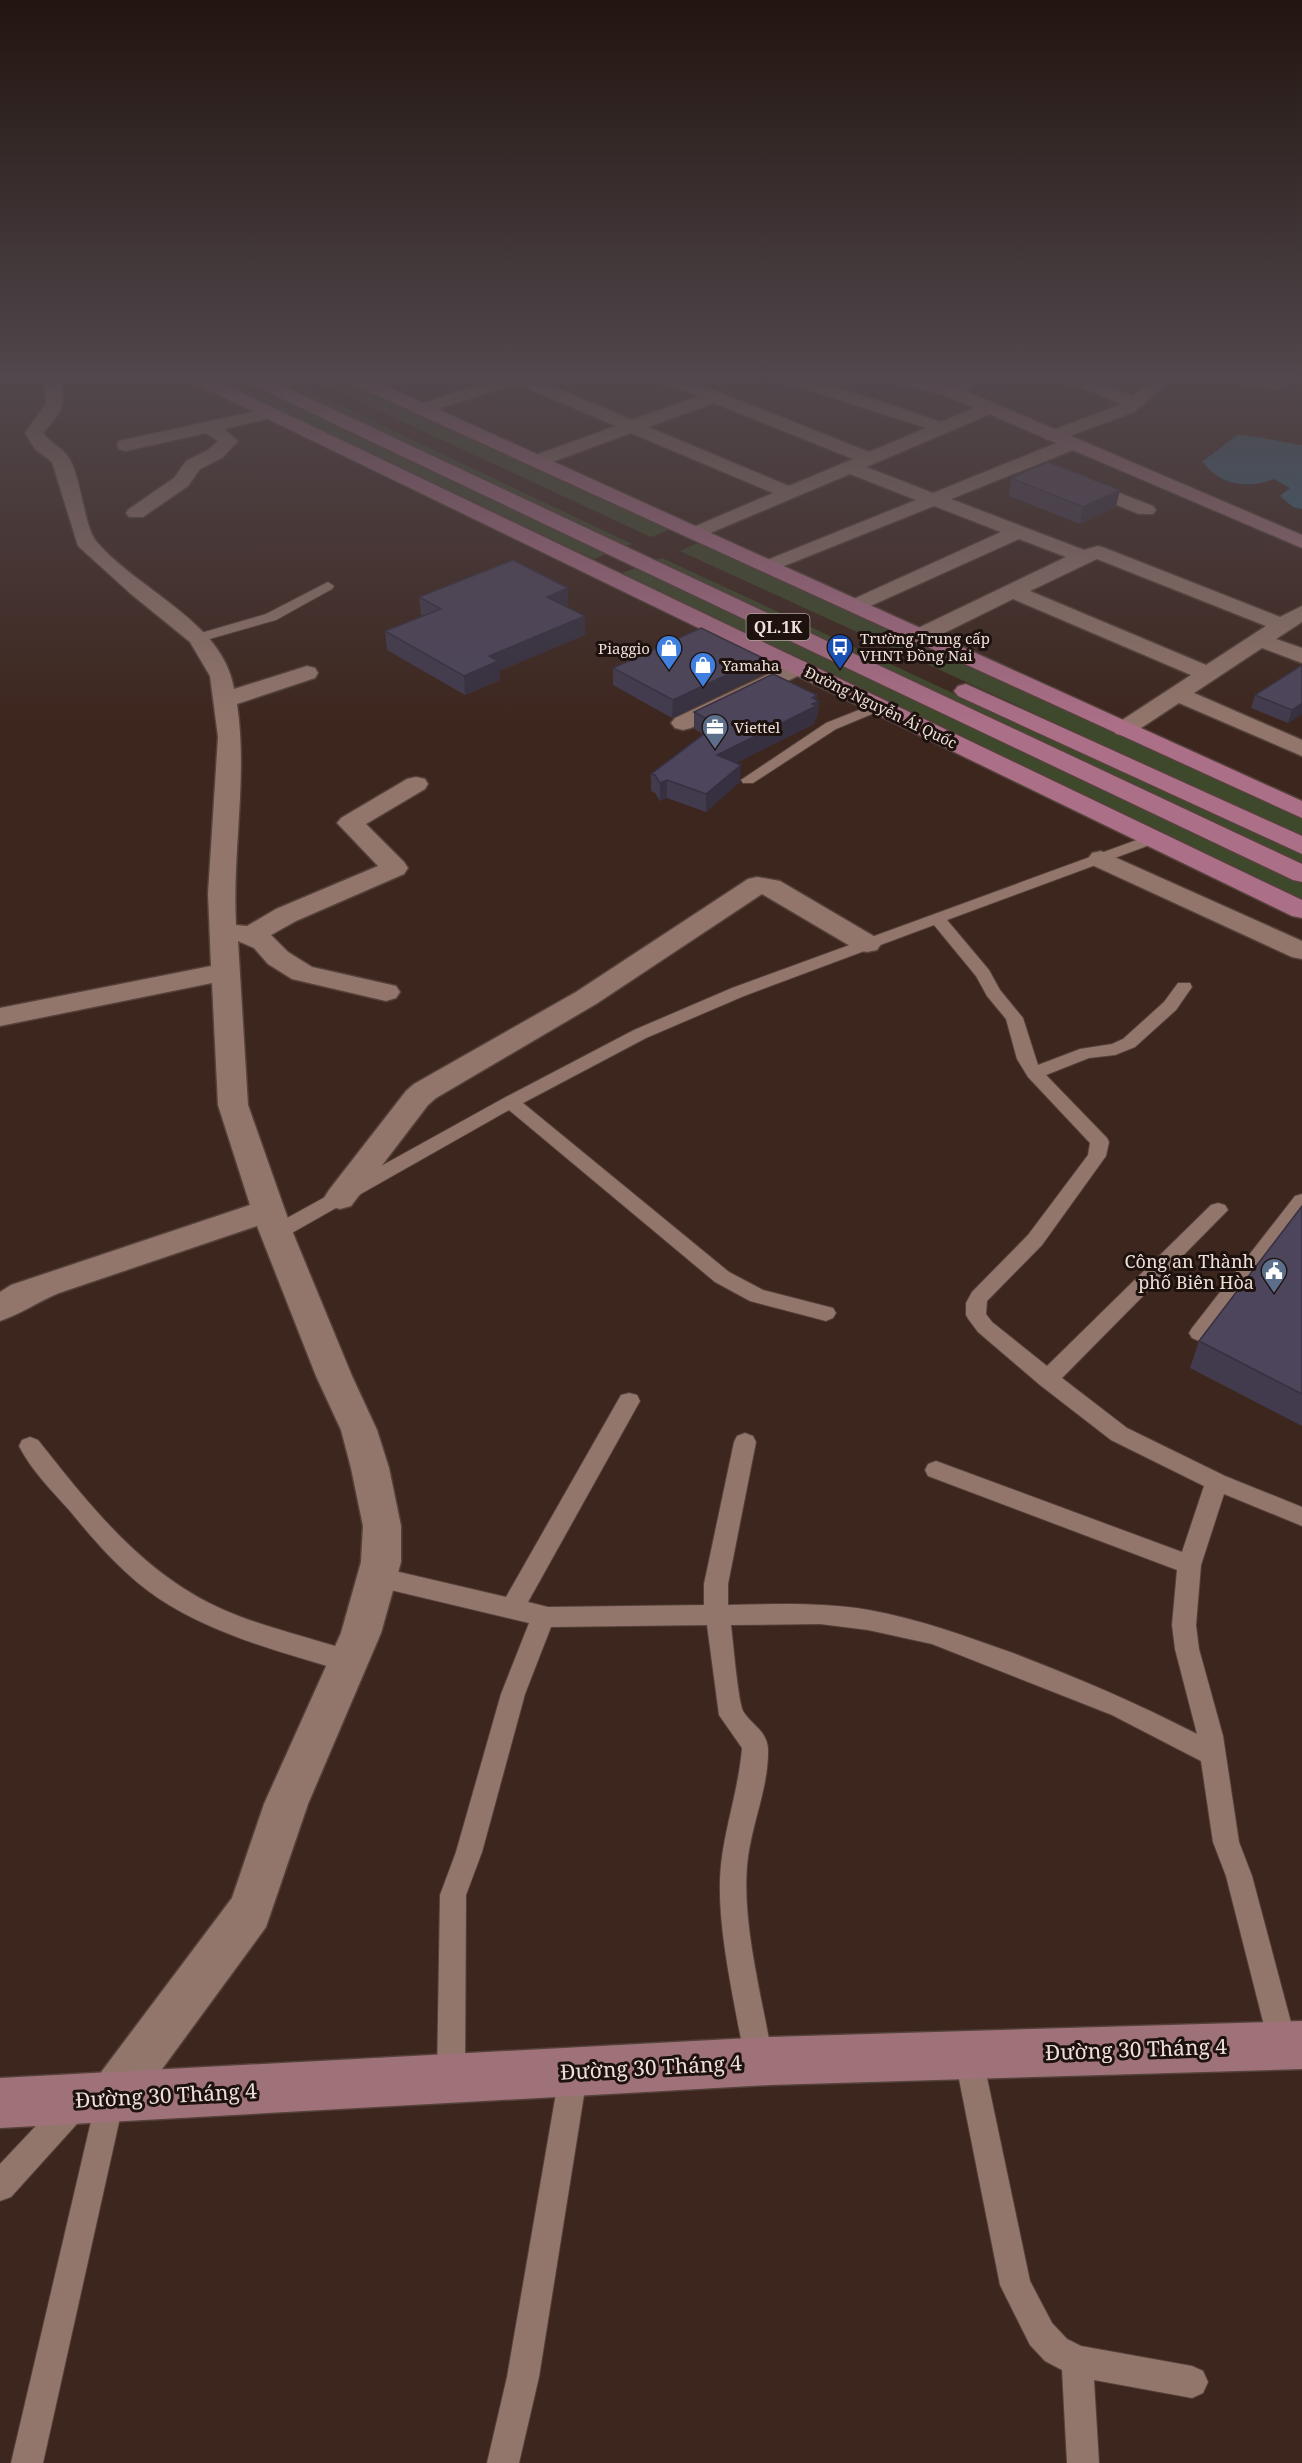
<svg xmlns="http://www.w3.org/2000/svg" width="1302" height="2463" font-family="'Noto Serif',serif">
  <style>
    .green { fill: #3e492b }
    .water { fill: #36647b }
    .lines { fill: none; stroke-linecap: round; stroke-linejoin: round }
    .lane-casing { stroke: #54413a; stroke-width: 2 }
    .street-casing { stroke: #54413a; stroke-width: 3 }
    .secondary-casing { stroke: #54413a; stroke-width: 3 }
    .primary-casing { stroke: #54413a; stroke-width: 3 }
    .lane { fill: #92766c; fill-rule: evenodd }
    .street { fill: #92766c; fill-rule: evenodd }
    .secondary { fill: #9f727a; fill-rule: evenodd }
    .primary { fill: #ab6f88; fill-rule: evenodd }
    .wall { fill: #423b4e }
    .shaded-wall { fill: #363040 }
    .building { fill: #4d455b; stroke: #363040; stroke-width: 1.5 }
    .labels { text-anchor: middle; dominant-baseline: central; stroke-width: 6; stroke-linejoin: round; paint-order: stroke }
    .far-poi-label { font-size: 15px; fill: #f0e0da; stroke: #1d120e; text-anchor: start }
    .far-street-label { font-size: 15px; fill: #f0e0da; stroke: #1d120e }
    .shield { fill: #1d120e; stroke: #b1a29d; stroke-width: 1.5 }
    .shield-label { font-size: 16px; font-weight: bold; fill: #f0e0da }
    .poi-label { font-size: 18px; fill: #f0e0da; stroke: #1d120e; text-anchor: end }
    .near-street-label { font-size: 21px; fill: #f0e0da; stroke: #1d120e }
  </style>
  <rect width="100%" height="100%" fill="#3d261e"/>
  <!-- green -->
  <path class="green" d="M 214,379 L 241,379 L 606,554 L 594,559 Z
    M 268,379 L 284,379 L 632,544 L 623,547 Z
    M 311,379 L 342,379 L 671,529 L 651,537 Z
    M 700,542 L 1302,819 L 1302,836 L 680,551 Z
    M 662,558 L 1302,855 L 1302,864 L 653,561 Z
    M 635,568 L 1302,884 L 1302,899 L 622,573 Z"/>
  <!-- water -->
  <path class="water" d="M 1238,435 C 1261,436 1279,442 1302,445 L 1302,509 L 1293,507 L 1280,496 L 1290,488 L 1274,479 C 1247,489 1220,486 1202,461 C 1216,453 1225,443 1238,435 Z"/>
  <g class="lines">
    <!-- lane casing -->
    <g class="lane-casing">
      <path id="lane" d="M 328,582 L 334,586 L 332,589 L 276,620 L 199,642 L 192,638 L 194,635 L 266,614 Z
        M 879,702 L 884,703 L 886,706 L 884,709 L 836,729 L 753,783 L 743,783 L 741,780 L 826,723 Z
        M 1153,834 L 1161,839 L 1158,842 L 947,920 L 989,970 L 1000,990 L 1023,1018 L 1038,1065 L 1080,1049 L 1112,1044 L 1123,1039 L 1164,1002 L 1178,983 L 1190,983 L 1192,987 L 1176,1010 L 1135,1047 L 1115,1055 L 1089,1058 L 1046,1075 L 1107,1138 L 1109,1142 L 1106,1156 L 1042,1245 L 987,1301 L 986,1314 L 992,1322 L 1047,1366 L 1211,1205 L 1218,1203 L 1225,1205 L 1228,1210 L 1062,1378 L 1127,1428 L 1225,1476 L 1302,1507 L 1302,1526 L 1224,1494 L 1201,1565 L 1196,1625 L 1199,1649 L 1223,1736 L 1239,1842 L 1252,1876 L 1297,2045 L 1293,2055 L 1283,2059 L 1273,2055 L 1269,2045 L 1226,1876 L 1213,1842 L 1201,1761 L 1112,1715 L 932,1644 L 868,1630 L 820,1624 L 731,1625 C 733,1641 738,1701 743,1711 C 751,1725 767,1730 768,1749 C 769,1788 750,1827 747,1866 C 742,1926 763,2001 773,2061 L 769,2071 L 759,2075 L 749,2071 L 745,2061 C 735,2003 715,1923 721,1865 C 725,1826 739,1788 742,1748 L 719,1715 L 707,1625 L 551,1627 L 525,1694 L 482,1852 L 466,1895 L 465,2077 L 461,2087 L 451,2091 L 441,2087 L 437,2077 L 440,1895 L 456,1852 L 501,1694 L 529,1623 L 378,1587 L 370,1584 L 366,1577 L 370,1570 L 378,1567 L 506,1597 L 621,1395 L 629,1393 L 637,1395 L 640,1401 L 528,1602 L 548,1607 L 704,1605 L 704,1584 L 734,1442 L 737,1436 L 745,1433 L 753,1436 L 756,1442 L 728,1584 L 728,1605 C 775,1604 822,1602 869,1610 C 919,1619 965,1636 1013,1653 C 1078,1678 1135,1702 1197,1734 L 1175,1649 L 1172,1625 L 1177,1570 L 928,1476 L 925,1470 L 928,1464 L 936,1461 L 1182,1552 L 1204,1486 L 1111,1440 L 1040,1385 L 978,1332 L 969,1320 L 966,1315 L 966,1303 L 972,1292 L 1028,1235 L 1088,1155 L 1090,1143 L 1028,1077 L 1017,1059 L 1006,1019 L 987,996 L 976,976 L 934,925 L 744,996 L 646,1038 L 523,1103 L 729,1272 L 763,1290 L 833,1308 L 836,1313 L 833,1318 L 826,1321 L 750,1301 L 715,1282 L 509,1110 L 283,1238 L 276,1240 L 269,1238 L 266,1233 L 269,1228 L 504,1098 L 634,1030 L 732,988 Z
        M 1302,1194 L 1302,1214 L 1206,1338 L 1199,1341 L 1192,1338 L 1189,1333 L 1192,1328 L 1295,1196 Z
        M 30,1437 L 38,1440 C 91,1507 144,1575 224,1610 C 268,1629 314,1638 359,1654 L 362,1662 L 359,1670 L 350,1673 C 285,1653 215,1636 158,1598 C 124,1575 96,1543 70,1511 C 52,1491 31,1470 19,1446 L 22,1440 Z
        M 968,2040 L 978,2044 L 982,2054 L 1030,2281 L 1052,2323 L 1067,2339 L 1081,2346 L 1192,2366 L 1203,2371 L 1208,2382 L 1203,2393 L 1192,2398 L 1094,2380 L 1099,2463 L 1067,2463 L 1062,2370 L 1045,2361 L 1030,2345 L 1000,2285 L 954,2054 L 958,2044 Z
        M 574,2056 L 584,2060 L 588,2070 L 539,2377 L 519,2463 L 487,2463 L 507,2377 L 560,2070 L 564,2060 Z
        M 110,2086 L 120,2090 L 124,2100 L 43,2463 L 11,2463 L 96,2100 L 100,2090 Z
        M 75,2090 L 85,2095 L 90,2105 L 85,2115 L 11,2197 L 0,2201 L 0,2164 L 65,2095 Z"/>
    </g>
    <!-- street casing -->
    <g class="street-casing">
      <path id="street" d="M 44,379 L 62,379 C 64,412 63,408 43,433 C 50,443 63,448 69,458 C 81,477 84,526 96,541 C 137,590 224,622 234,689 L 307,666 L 315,668 L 318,673 L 315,678 L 237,704 C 248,777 232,851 236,925 L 247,926 L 276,909 L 378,866 L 337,823 L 341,818 L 407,779 L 416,777 L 425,779 L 428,784 L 425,789 L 366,824 L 404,862 L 408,868 L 404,874 L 296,921 L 271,935 L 288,952 L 312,967 L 396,986 L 400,992 L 396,998 L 386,1001 L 292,979 L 268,964 L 254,948 L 238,941 L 248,1105 L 293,1233 L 352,1376 L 377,1430 L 389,1468 L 401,1526 L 401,1562 L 381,1633 L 308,1804 L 266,1927 L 127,2117 L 110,2125 L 93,2117 L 85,2100 L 93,2083 L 232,1898 L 264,1804 L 341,1633 L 361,1562 L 363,1526 L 351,1468 L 341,1430 L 316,1376 L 257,1226 L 59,1293 C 39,1301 21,1314 0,1321 L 0,1292 L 11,1285 L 250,1205 L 218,1105 L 212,983 L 0,1026 L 0,1008 L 211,966 L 208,894 L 218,737 L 210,676 L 190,642 L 131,594 L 78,546 L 52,462 L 35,449 L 25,433 L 46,404 Z
        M 497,379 L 536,379 L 632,420 L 698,396 L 664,383 L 662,379 L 686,379 L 869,452 L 926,428 L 787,383 L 785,379 L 813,379 L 941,422 L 983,404 L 995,404 L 998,408 L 995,412 L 866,467 L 933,493 L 1064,440 L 1078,440 L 1080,444 L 1078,448 L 951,499 L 1084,550 L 1098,546 L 1105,548 L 1280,617 L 1302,606 L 1302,622 L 1276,639 L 1302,648 L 1302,663 L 1262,648 L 1194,693 L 1302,740 L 1302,756 L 1179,703 L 1132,734 L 1124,736 L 1116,734 L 1112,729 L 1116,724 L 1191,675 L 1013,599 L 928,641 L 920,643 L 912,641 L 909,636 L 912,631 L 1066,557 L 1019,539 L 857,612 L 849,611 L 846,606 L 849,601 L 1001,532 L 934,506 L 769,572 L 762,570 L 759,566 L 762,562 L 916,500 L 850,474 L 696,539 L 689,537 L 686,533 L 689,529 L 773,493 L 631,433 L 544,465 L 530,465 L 528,461 L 530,457 L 616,426 L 517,384 L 422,414 L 416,413 L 413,409 L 416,405 ZM 714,403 L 853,459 L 789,486 L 648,427 ZM 1097,559 L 1266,626 L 1206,665 L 1030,591 Z
        M 960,379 L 978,379 L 961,397 L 949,397 L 946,393 Z
        M 1068,379 L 1092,379 L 1132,396 L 1153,379 L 1172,379 L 1134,412 L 1059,440 L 1047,440 L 1044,436 L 1047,432 L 1122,404 L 1070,383 Z
        M 1242,379 L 1276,379 L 1283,384 L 1280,388 L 1274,389 L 1244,383 Z
        M 270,408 L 276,409 L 279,413 L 276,417 L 224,429 L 238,441 L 222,458 L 200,469 L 188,486 L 143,517 L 129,517 L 126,513 L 129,509 L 174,478 L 186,461 L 208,450 L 218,441 L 206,433 L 126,451 L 119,449 L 117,445 L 119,441 Z
        M 1076,476 L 1153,506 L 1156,510 L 1153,514 L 1139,514 L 1069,486 L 1066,482 L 1069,478 Z
        M 798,660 L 806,662 L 809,667 L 806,672 L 691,728 L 683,730 L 675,728 L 671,723 L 675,718 Z
        M 1101,851 L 1302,941 L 1302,959 L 1292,957 L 1092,865 L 1088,859 L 1092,853 Z
        M 757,877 L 780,881 L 877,938 L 881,944 L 877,950 L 867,952 L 857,950 L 762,894 L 596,1004 L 436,1098 L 428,1105 L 351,1206 L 340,1209 L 329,1206 L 324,1198 L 329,1190 L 406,1091 L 414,1084 L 576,992 L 748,879 Z"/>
    </g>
    <!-- secondary casing -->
    <g class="secondary-casing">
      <path id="secondary" d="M 900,379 L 927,379 L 961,389 L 1302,535 L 1302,548 L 949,397 L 902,383 Z
        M 1302,2021 L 1302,2069 L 770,2085 L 0,2128 L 0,2078 L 770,2037 Z"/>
    </g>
    <!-- primary casing -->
    <g class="primary-casing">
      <path id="primary" d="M 192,379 L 214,379 L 1302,900 L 1302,918 L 1292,916 L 194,383 Z
        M 246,379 L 269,379 L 1302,864 L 1302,882 L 1293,880 L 248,383 Z
        M 348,379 L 371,379 L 1302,801 L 1302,818 L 350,383 Z
        M 966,684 L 1302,836 L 1302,854 L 958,696 L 954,691 L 958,686 Z"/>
    </g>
    <!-- lane -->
    <use href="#lane" class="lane"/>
    <!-- street -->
    <use href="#street" class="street"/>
    <!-- secondary -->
    <use href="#secondary" class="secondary"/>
    <!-- primary -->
    <use href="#primary" class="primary"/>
  </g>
  <!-- wall -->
  <path class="wall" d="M 1011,478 L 1116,507 L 1080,524 L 1009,496 Z
    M 419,597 L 568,606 L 567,607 L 585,616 L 585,635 L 499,671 L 500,680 L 465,695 L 387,650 L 385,631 L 423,616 L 421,615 Z
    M 1302,665 L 1302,714 L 1288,723 L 1251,708 L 1255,695 Z
    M 613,668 L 762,674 L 672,718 L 613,685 Z
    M 817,695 L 816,700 L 819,701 L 817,718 L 815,719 L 814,724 L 736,763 L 740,782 L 706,812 L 667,798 L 660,801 L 655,793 L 651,791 L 651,774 L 703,734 L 694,729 L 694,712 Z
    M 1302,1206 L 1302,1426 L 1190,1368 L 1199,1341 Z"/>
  <!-- shaded-wall -->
  <path class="shaded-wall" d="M 1120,490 L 1116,507 L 1080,524 L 1083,507 Z
    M 568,588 L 568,606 L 547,615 L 547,597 Z
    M 585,616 L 585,635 L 499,671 L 500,680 L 465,695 L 464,676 L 489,656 Z
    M 763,658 L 762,674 L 672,718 L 673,700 Z
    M 817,695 L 816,702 L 819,701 L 817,718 L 815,719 L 814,724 L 716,773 L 717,755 Z
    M 1302,703 L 1302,714 L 1288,723 L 1292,710 Z
    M 741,765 L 740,782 L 706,812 L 706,794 Z
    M 667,780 L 667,798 L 660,801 L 660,783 Z"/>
  <!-- building -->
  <path class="building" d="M 1048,462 L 1120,490 L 1083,507 L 1011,478 Z
    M 513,560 L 568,588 L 547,597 L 585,616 L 489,656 L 498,661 L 464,676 L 385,631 L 441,609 L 419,597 Z
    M 701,628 L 763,658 L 673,700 L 613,668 Z
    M 1302,665 L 1302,703 L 1292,710 L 1255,695 Z
    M 773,674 L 817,695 L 812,698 L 819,701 L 812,704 L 816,706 L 717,755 L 741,765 L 706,794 L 667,780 L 660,783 L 655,775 L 651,774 L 717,724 L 694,712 Z
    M 1302,1206 L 1302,1394 L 1199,1341 Z"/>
  <!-- sky -->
  <linearGradient id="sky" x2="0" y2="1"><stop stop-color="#221510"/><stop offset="0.52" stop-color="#51474c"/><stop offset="1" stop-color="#51474c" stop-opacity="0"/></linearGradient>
  <rect width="1302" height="724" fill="url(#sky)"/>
  <!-- icons -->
  <defs>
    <g id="bus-pin" transform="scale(1.35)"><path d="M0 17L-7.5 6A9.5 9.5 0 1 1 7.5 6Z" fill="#1a4fb4" stroke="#1d120e"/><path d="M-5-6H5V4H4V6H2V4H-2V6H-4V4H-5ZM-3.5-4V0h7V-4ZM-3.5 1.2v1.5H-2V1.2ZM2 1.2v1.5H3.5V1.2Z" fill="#fff"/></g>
    <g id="shop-pin" transform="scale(1.35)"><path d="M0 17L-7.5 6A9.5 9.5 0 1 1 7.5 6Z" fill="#3f7fe0" stroke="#1d120e"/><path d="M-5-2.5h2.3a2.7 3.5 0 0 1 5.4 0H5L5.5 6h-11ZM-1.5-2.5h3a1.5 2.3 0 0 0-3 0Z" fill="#fff"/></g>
    <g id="office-pin" transform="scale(1.35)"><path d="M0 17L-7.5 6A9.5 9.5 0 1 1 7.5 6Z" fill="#5c6f8a" stroke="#1d120e"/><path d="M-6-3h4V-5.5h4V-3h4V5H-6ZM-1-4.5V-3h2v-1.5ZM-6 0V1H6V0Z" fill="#fff"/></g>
    <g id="civic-pin" transform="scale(1.35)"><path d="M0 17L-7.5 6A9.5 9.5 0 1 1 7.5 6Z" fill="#5c6f8a" stroke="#1d120e"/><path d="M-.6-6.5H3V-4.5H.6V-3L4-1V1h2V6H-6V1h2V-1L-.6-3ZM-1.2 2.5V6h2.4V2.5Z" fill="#fff"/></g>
  </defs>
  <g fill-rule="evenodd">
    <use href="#bus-pin" x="840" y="647"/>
    <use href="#shop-pin" x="669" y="648"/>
    <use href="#shop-pin" x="703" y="665"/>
    <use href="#office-pin" x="715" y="727"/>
    <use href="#civic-pin" x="1274" y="1271"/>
  </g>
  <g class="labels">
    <!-- far-poi labels -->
    <g class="far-poi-label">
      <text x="860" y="638">Trường Trung cấp<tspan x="860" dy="17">VHNT Đồng Nai</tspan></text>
      <text x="650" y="648" text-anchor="end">Piaggio</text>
      <text x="722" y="665">Yamaha</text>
      <text x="734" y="727">Viettel</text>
    </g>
    <!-- far-street labels -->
    <g class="far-street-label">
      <text transform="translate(881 707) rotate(26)">Đường Nguyễn Ái Quốc</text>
    </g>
    <!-- shield labels -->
    <rect class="shield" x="746.5" y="614" width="63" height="26" rx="4.5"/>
    <g class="shield-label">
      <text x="778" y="627">QL.1K</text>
    </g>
    <!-- poi labels -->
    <g class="poi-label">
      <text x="1254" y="1261">Công an Thành<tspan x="1254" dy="21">phố Biên Hòa</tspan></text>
    </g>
    <!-- near-street labels -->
    <g class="near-street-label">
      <text transform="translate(1136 2049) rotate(-2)">Đường 30 Tháng 4</text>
      <text transform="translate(651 2067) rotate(-3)">Đường 30 Tháng 4</text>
      <text transform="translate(166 2095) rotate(-3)">Đường 30 Tháng 4</text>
    </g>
  </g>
</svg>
